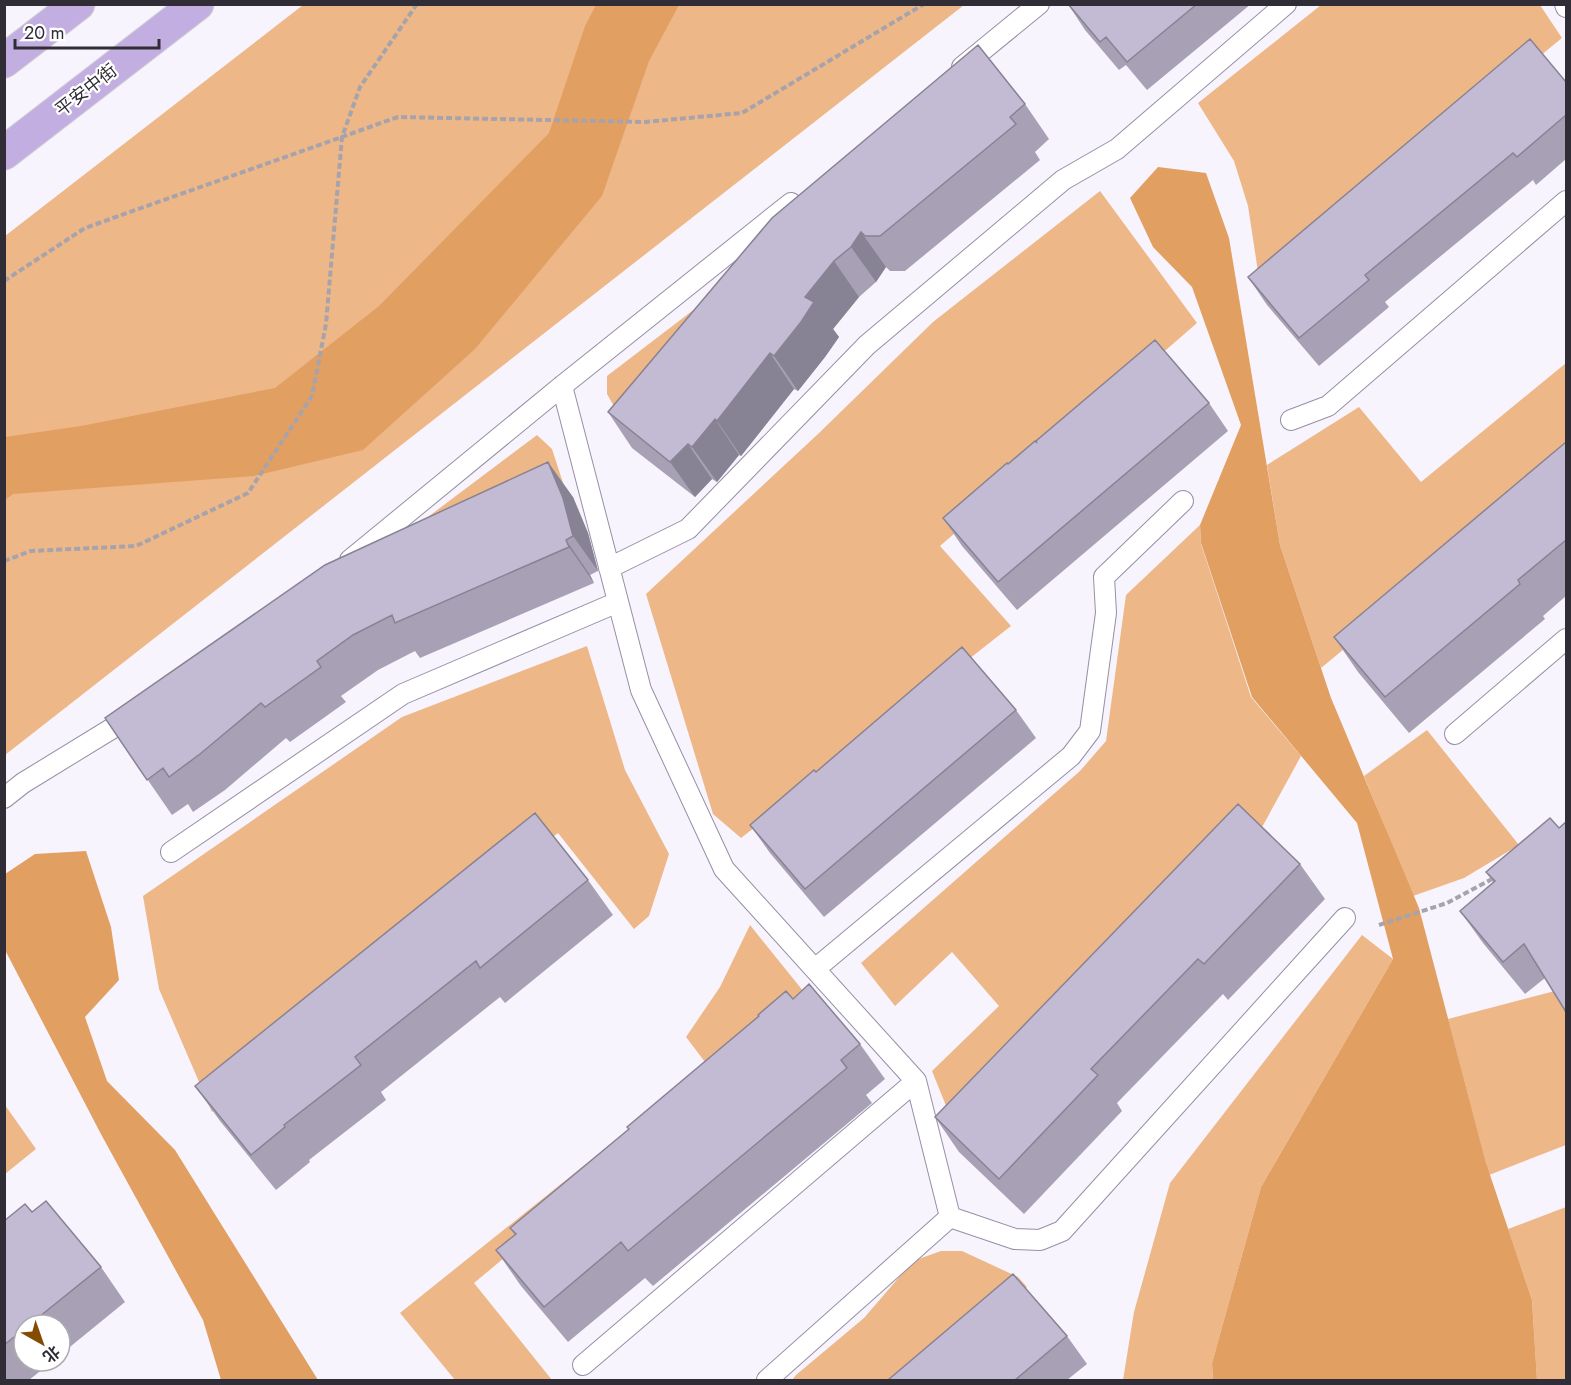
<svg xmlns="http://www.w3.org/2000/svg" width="1571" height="1385" font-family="Jost,'Noto Sans SC',sans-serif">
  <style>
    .green { fill: #eeb787 }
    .water { fill: #e29f62 }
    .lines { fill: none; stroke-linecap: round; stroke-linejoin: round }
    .service-casing { stroke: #978fa5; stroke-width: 22 }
    .primary-casing { stroke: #d1d1d3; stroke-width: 35 }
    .path { stroke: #a6a3ac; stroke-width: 4; stroke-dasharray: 6 3; stroke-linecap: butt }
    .service { stroke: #fff; stroke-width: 20 }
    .primary { stroke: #c3aee2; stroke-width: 33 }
    .wall { fill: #a8a1b5 }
    .shaded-wall { fill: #888394 }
    .building { fill: #c3bbd3; stroke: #888394; stroke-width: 1.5 }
    .labels { text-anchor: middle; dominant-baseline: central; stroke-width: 4.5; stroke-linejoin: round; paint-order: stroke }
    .street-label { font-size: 18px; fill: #302d36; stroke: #fff }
  </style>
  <rect width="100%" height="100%" fill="#f7f4fd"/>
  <!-- green -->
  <path class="green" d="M 303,5 L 964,5 L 5,755 L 5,236 Z
    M 1321,5 L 1540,5 L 1562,38 L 1260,285 L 1248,206 L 1234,161 L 1198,103 Z
    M 1100,191 L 1197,323 L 940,546 L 1011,626 L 741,838 L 713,814 L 646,594 L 818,434 L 933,322 Z
    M 760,259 L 627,429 L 607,394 L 607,376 Z
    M 1566,363 L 1566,466 L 1321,668 L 1280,545 L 1267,465 L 1359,407 L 1421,482 Z
    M 537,435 L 552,449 L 564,486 L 360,568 Z
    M 1200,525 L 1201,544 L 1251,697 L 1301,756 L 1261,829 L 959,1138 L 932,1071 L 999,1006 L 952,952 L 895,1006 L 861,963 L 1080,771 L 1106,741 L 1126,595 Z
    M 587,646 L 625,770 L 669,854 L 649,916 L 634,929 L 558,833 L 212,1112 L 159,989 L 143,896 L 402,717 Z
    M 1427,730 L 1519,845 L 1464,878 L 1413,896 L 1364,776 Z
    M 750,925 L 812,1002 L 474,1283 L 552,1380 L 455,1380 L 400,1313 L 708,1066 L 686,1037 L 720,987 Z
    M 1362,935 L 1393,959 L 1261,1187 L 1212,1363 L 1213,1380 L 1123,1380 L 1134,1312 L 1170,1183 Z
    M 1555,991 L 1566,1009 L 1566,1145 L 1489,1175 L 1448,1019 Z
    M 5,1105 L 36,1149 L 5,1174 L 4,1174 Z
    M 1566,1207 L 1566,1380 L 1537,1380 L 1532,1300 L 1508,1229 Z
    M 941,1251 L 962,1251 L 1018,1277 L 1027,1287 L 916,1380 L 792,1380 L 796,1375 L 864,1318 L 913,1261 Z"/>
  <!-- water -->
  <path class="water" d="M 596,5 L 679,5 L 649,61 L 602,196 L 475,349 L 363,450 L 254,476 L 13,494 L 5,500 L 5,437 L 81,426 L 275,388 L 379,306 L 549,133 L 585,26 Z
    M 1158,167 L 1206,173 L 1229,238 L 1280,545 L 1331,698 L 1419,908 L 1486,1163 L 1532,1300 L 1537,1380 L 1213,1380 L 1212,1363 L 1261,1187 L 1393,959 L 1357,823 L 1252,697 L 1201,543 L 1200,525 L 1241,425 L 1192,287 L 1153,247 L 1130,198 Z
    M 86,851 L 111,927 L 119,980 L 85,1017 L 107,1081 L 175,1150 L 318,1380 L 221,1380 L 203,1320 L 102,1136 L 5,950 L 5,874 L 35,854 Z"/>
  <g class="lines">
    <!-- service casing -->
    <g class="service-casing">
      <path id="service" d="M 1565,4 L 1566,7
        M 962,67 L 1039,4
        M 562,386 L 641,690 L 724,869 L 916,1081 L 950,1217 L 767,1380
        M 1291,420 L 1328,406 L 1566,201
        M 350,560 L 562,386 L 791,203
        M 609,568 L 688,529 L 867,345 L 1063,180 L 1117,149 L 1286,4
        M 1455,734 L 1566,639
        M 4,798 L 23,783 L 134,715
        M 171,852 L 403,694 L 618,602
        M 815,969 L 1071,756 L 1090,731 L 1106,613 L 1104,577 L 1183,501
        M 950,1217 L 1015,1239 L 1040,1240 L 1062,1231 L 1345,918
        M 583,1365 L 916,1081"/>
    </g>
    <!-- primary casing -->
    <g class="primary-casing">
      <path id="primary" d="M 4,61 L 78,4
        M 4,153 L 197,4"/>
    </g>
    <!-- path -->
    <path class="path" d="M 4,281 L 85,228 L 398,117 L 645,122 L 742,113 L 924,4
      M 4,561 L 31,551 L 136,546 L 248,493 L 312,396 L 326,324 L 342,137 L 360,87 L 417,4
      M 1379,925 L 1447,903 L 1494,878"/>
    <!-- service -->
    <use href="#service" class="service"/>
    <!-- primary -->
    <use href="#primary" class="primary"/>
  </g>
  <!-- wall -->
  <path class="wall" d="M 1068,4 L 1251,4 L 1147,90 L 1126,65 L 1119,70 L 1085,30 Z
    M 1566,82 L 1566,159 L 1536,185 L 1533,180 L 1385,302 L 1389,307 L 1319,366 L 1267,305 L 1248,277 Z
    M 1025,104 L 1049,139 L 1035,152 L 1040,160 L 905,271 L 890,271 L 886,267 L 876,282 L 859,297 L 833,329 L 839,337 L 825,357 L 798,391 L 794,389 L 741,456 L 739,455 L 717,482 L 712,479 L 695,497 L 632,448 L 608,412 Z
    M 1209,403 L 1228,431 L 1017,610 L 962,546 L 943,518 Z
    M 1566,442 L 1566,596 L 1543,616 L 1545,619 L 1409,733 L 1358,672 L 1334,637 Z
    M 573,497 L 588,533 L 598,571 L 590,575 L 594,583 L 420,658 L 415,651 L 378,670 L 341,696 L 346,702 L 290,742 L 286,738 L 225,790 L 193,812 L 188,804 L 172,815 L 105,718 Z
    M 1016,710 L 1036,738 L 824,917 L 770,853 L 750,825 L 816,772 Z
    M 1566,822 L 1566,1013 L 1545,978 L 1525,994 L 1483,943 L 1460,911 L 1493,882 L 1486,872 L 1559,828 Z
    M 1300,864 L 1325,899 L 1228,1000 L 1223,994 L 1117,1103 L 1122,1111 L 1024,1214 L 959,1152 L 935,1117 Z
    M 588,880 L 613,915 L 505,1003 L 500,997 L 381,1092 L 386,1100 L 309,1160 L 310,1162 L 276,1190 L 220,1121 L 195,1086 Z
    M 793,999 L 860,1044 L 885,1079 L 866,1095 L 872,1103 L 653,1286 L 645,1278 L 568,1342 L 521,1286 L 496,1250 L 515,1235 L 510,1228 Z
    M 32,1212 L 101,1267 L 125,1302 L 60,1355 L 60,1325 L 24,1325 L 24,1361 L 53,1361 L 29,1380 L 4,1380 L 4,1221 Z
    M 1067,1336 L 1087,1364 L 1067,1380 L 888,1380 Z"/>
  <!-- shaded-wall -->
  <path class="shaded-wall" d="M 861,232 L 886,267 L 876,282 L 851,247 Z
    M 834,261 L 859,297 L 833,329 L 839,337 L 825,357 L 798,391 L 774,356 L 805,297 Z
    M 770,353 L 794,389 L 741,456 L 717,421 Z
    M 715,419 L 739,455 L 717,482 L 692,447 Z
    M 688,444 L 712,479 L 695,497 L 670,462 Z
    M 548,462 L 573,497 L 588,533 L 598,571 L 573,536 Z
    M 566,540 L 590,575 L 594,583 L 569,547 Z"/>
  <!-- building -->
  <path class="building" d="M 1068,4 L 1197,4 L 1127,62 L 1106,37 L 1100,42 Z
    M 1530,39 L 1566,82 L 1566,115 L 1517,157 L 1513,153 L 1365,275 L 1369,280 L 1299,338 L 1248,277 Z
    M 978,45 L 1025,104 L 1010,117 L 1016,124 L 880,236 L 865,236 L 861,232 L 851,247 L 834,261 L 805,297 L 814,302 L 801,322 L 774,356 L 770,353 L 717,421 L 715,419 L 692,447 L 688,444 L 670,462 L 608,412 L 772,218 Z
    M 1155,340 L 1209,403 L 998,582 L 943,518 L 1007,463 L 1008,464 L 1035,441 L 1037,443 L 1036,441 Z
    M 1566,442 L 1566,540 L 1518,580 L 1520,584 L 1385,697 L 1334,637 Z
    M 548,462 L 563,498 L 573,536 L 566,540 L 569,547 L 395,623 L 392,615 L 353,635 L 317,661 L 321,667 L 265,707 L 261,703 L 200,754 L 169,777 L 163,768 L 147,780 L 105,718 L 325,565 Z
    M 962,647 L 1016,710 L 805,889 L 750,825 L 814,770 L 816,772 Z
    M 1238,804 L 1300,864 L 1204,964 L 1198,959 L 1091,1069 L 1098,1075 L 999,1179 L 935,1117 Z
    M 535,813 L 588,880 L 480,968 L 476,961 L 355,1057 L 361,1065 L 284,1125 L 285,1127 L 251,1155 L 195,1086 Z
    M 1550,818 L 1559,828 L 1566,822 L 1566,1012 L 1524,944 L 1503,962 L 1460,911 L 1495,881 L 1486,872 Z
    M 809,984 L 860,1044 L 841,1060 L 847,1068 L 628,1251 L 621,1242 L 544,1307 L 496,1250 L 516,1234 L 510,1228 L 629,1129 L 627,1127 L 759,1016 L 758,1015 L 786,991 L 793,999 Z
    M 46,1201 L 101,1267 L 29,1325 L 24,1325 L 24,1329 L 4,1345 L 4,1221 L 25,1204 L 32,1212 Z
    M 1013,1274 L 1067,1336 L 1015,1380 L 888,1380 Z"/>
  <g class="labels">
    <!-- street labels -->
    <g class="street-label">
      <text transform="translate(86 90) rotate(-38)">平安中街</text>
    </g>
  </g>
  <!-- border -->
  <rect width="1571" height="1385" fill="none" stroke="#302d36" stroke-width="12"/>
  <!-- north arrow -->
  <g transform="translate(42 1343) rotate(140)"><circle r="28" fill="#ffffff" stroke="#acabaf" stroke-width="1.5"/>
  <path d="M0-4.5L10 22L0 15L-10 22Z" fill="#854b00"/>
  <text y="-9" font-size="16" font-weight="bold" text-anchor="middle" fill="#302d36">北</text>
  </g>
  <!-- scale -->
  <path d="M15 39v9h144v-9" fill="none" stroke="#302d36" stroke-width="3"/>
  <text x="24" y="39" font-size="18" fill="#302d36" stroke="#ffffff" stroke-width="4.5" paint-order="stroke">20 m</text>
</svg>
